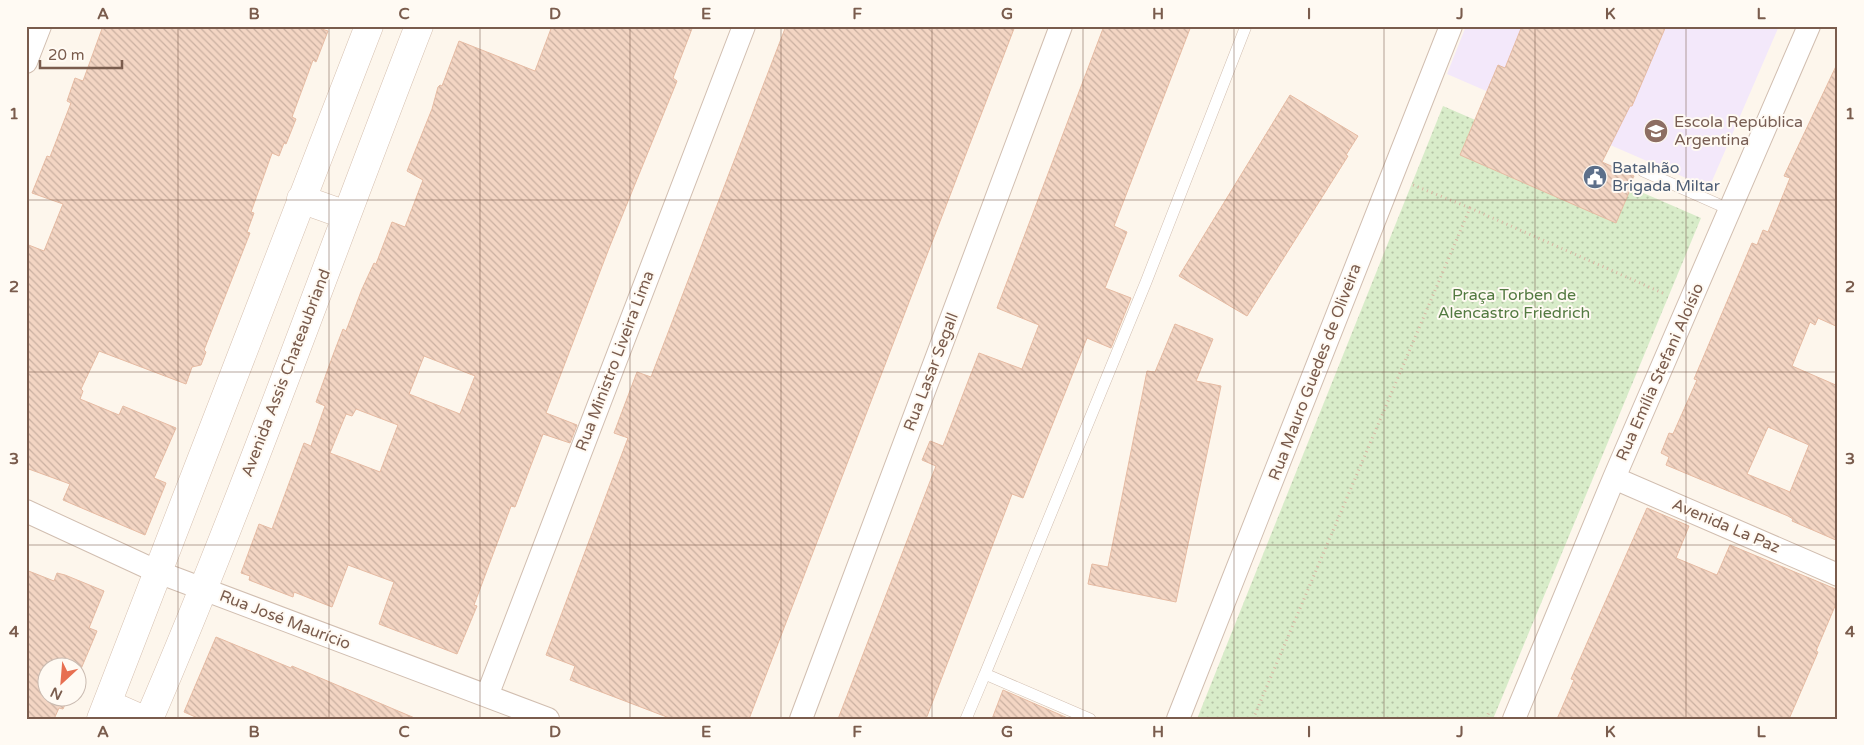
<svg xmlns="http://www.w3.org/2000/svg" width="1864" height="745" font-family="'Varela Round',sans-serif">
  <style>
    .education { fill: #f3e8fa }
    .park { fill: url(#park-dots) }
    .building { fill: url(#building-back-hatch); stroke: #e6bba3; fill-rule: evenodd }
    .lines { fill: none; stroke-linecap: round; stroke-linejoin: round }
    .lane-casing { stroke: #d1beb0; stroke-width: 12 }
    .street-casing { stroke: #d1beb0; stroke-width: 24 }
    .secondary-casing { stroke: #d6c0b0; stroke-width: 29 }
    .path { stroke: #d9b8a5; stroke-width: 3; stroke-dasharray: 1 4; stroke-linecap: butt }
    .lane { stroke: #fff; stroke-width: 11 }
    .street { stroke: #fff; stroke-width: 22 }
    .secondary { stroke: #fff; stroke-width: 28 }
    .grid { fill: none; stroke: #7a5c4d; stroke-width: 1; stroke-opacity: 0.55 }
    .labels { text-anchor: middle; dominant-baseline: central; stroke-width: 4; stroke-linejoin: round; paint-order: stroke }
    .education-label { font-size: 16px; fill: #785e54; stroke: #fffaf3; text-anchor: start }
    .service-label { font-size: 16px; fill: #4e5e75; stroke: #fffaf3; text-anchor: start }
    .park-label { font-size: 16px; fill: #537a41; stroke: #fffaf3 }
    .street-label { font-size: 16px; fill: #7a5c4d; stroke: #fffaf3 }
    .neatline { fill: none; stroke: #7a5c4d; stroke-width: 2 }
    .grid-label { font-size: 16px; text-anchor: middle; font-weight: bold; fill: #7a5c4d }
  </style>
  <defs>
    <pattern id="park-dots" width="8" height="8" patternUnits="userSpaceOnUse" patternTransform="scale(1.25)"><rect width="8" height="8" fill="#d8ecc9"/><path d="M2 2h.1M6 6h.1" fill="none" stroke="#b4c2a5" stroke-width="1.8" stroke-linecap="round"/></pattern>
    <pattern id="building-back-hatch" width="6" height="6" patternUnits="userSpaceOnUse" patternTransform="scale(1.25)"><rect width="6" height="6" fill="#f3d5c3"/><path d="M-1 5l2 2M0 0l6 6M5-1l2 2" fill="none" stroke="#cab0a1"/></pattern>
  </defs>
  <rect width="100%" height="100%" fill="#fdf6ec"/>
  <!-- education -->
  <path class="education" d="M 1466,26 L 1779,26 L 1709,188 L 1447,74 Z"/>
  <!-- park -->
  <path class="park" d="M 1443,106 L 1701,218 L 1493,719 L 1197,719 Z"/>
  <!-- building -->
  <path class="building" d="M 103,26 L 313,26 L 328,31 L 316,62 L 313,60 L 292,117 L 296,119 L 286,144 L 284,143 L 279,156 L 272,153 L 251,212 L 254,213 L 247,232 L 250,233 L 204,350 L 206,352 L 201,365 L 192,367 L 186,384 L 99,351 L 81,389 L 83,391 L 80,399 L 119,415 L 123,406 L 176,428 L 154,478 L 166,483 L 145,535 L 63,500 L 70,484 L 26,468 L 26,244 L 44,251 L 63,204 L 32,193 L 47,156 L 50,157 L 71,103 L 67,101 L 75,78 L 83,81 Z
    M 552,26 L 693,26 L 673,78 L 677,81 L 609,248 L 546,413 L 577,425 L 570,443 L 543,434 L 515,507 L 511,506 L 474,605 L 477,606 L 457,654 L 379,624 L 394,582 L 348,565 L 332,607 L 294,592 L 293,597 L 249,580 L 250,576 L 241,573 L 259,524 L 272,529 L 304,443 L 311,446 L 325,406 L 316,402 L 333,355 L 343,329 L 346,331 L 362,289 L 374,263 L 376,264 L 392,222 L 405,227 L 423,180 L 407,171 L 432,109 L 438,87 L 440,85 L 442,86 L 459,41 L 535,71 ZM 424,356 L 475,376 L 460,414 L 409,394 ZM 356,409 L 398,425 L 380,472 L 330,453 L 346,414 L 352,416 Z
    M 786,26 L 1015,26 L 749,719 L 672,719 L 570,680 L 575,666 L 546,655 L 628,438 L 614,433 L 637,372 L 651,377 Z
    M 1104,26 L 1191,26 L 1114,226 L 1127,232 L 1105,288 L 1131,298 L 1111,348 L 1087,338 L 1023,498 L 1012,494 L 926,719 L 838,719 L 936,466 L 922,460 L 930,441 L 943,446 L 979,353 L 1022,369 L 1039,325 L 997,308 Z
    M 1522,26 L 1666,26 L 1632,106 L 1630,106 L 1602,162 L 1634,176 L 1631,182 L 1633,183 L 1616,223 L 1460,155 L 1498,65 L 1505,68 Z
    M 1838,62 L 1838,327 L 1818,318 L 1815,325 L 1810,322 L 1792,366 L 1838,386 L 1838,541 L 1792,521 L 1793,519 L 1788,516 L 1666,465 L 1669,457 L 1661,453 L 1669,433 L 1673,434 L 1697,380 L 1694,379 L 1752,243 L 1757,245 L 1763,230 L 1768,232 L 1790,178 L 1784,176 ZM 1768,427 L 1809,445 L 1790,492 L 1747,474 Z
    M 1290,95 L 1358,136 L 1346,155 L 1348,156 L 1247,316 L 1179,276 Z
    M 1175,324 L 1213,339 L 1196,381 L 1221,386 L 1176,602 L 1088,584 L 1092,564 L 1108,567 L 1147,371 L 1155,372 Z
    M 1647,508 L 1689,526 L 1676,558 L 1717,575 L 1730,545 L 1838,590 L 1838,599 L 1816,651 L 1818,652 L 1789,719 L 1557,719 L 1574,680 L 1571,679 Z
    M 26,570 L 54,581 L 57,573 L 65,575 L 104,591 L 89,628 L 97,631 L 78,676 L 78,668 L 48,668 L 48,698 L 68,698 L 63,709 L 59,708 L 54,719 L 26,719 Z
    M 216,637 L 291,668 L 292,666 L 417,719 L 200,719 L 184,712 Z
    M 1003,690 L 1070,719 L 992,719 Z"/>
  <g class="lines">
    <!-- lane casing -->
    <g class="lane-casing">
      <path id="lane" d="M 1643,171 L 1731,210
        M 966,719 L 985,674
        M 1090,719 L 985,674 L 1146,282 L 1246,26"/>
    </g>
    <!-- street casing -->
    <g class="street-casing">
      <path id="street" d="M 26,62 L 40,26
        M 1614,478 L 1838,575
        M 26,511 L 158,572 L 548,719
        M 487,696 L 744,26
        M 801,719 L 1061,26
        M 1178,719 L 1451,26
        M 1514,719 L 1614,478 L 1809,26"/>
    </g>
    <!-- secondary casing -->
    <g class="secondary-casing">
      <path id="secondary" d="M 301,199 L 346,215
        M 108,704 L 142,719
        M 101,719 L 369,26
        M 149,719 C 247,491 329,257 419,26"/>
    </g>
    <!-- path -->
    <path class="path" d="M 1413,185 L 1470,208
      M 1253,719 L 1470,208 L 1665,294
      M 1486,719 L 1489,712"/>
    <!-- lane -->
    <use href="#lane" class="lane"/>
    <!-- street -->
    <use href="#street" class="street"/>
    <!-- secondary -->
    <use href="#secondary" class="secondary"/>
  </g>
  <!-- grid -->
  <path class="grid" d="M 178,26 L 178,719M 329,26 L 329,719M 480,26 L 480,719M 630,26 L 630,719M 781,26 L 781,719M 932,26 L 932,719M 1083,26 L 1083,719M 1234,26 L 1234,719M 1384,26 L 1384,719M 1535,26 L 1535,719M 1686,26 L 1686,719M 26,200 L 1838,200M 26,372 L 1838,372M 26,545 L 1838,545"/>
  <!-- icons -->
  <defs>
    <g id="school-disc" transform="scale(1.25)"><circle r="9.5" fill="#8d6e63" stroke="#fffaf3"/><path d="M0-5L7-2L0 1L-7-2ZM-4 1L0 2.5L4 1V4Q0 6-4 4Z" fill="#fff"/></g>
    <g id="civic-disc" transform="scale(1.25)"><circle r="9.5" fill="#5c6f8a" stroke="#fffaf3"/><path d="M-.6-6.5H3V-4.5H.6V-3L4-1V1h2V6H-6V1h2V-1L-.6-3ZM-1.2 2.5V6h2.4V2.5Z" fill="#fff"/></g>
  </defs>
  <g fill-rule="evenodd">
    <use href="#school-disc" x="1656" y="131"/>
    <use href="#civic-disc" x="1595" y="177"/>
  </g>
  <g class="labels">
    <!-- education labels -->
    <g class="education-label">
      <text x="1674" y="122">Escola República<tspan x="1674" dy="18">Argentina</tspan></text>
    </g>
    <!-- service labels -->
    <g class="service-label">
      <text x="1612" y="168">Batalhão<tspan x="1612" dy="18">Brigada Miltar</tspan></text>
    </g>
    <!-- park labels -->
    <g class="park-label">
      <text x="1514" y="295">Praça Torben de<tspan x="1514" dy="18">Alencastro Friedrich</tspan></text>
    </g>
    <!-- street labels -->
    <g class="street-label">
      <text transform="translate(615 361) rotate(-69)">Rua Ministro Liveira Lima</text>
      <text transform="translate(931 372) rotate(-69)">Rua Lasar Segall</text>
      <text transform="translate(1315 372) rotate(-69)">Rua Mauro Guedes de Oliveira</text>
      <text transform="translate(1660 372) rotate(-66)">Rua Emília Stefani Aloísio</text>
      <text transform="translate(286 373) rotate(-69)">Avenida Assis Chateaubriand</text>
      <text transform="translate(1726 526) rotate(23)">Avenida La Paz</text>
      <text transform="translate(285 620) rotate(21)">Rua José Maurício</text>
    </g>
  </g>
  <!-- border -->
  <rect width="1864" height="745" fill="none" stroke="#fffaf3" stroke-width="55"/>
  <!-- north arrow -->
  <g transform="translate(62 682) rotate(206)"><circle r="24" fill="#fffaf3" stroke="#cabbb1"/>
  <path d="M0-4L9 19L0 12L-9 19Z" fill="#e76f51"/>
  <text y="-8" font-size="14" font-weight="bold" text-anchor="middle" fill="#7a5c4d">N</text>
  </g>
  <!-- scale -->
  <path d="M40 60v8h82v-8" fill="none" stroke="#7a5c4d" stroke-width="2.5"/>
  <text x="48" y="60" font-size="15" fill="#7a5c4d" stroke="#fffaf3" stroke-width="4" paint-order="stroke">20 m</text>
  <rect x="28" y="28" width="1808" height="690" class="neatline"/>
  <g class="grid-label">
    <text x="103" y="19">A</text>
    <text x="254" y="19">B</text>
    <text x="404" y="19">C</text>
    <text x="555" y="19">D</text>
    <text x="706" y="19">E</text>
    <text x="857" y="19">F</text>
    <text x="1007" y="19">G</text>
    <text x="1158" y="19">H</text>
    <text x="1309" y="19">I</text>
    <text x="1460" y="19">J</text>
    <text x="1610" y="19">K</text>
    <text x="1761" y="19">L</text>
    <text x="14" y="119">1</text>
    <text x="1850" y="119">1</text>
    <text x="14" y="292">2</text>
    <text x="1850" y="292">2</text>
    <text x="14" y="464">3</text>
    <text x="1850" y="464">3</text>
    <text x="14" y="637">4</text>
    <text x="1850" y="637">4</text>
    <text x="103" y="737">A</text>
    <text x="254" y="737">B</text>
    <text x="404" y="737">C</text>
    <text x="555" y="737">D</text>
    <text x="706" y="737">E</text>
    <text x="857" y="737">F</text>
    <text x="1007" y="737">G</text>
    <text x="1158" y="737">H</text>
    <text x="1309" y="737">I</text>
    <text x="1460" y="737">J</text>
    <text x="1610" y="737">K</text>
    <text x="1761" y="737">L</text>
  </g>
</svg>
